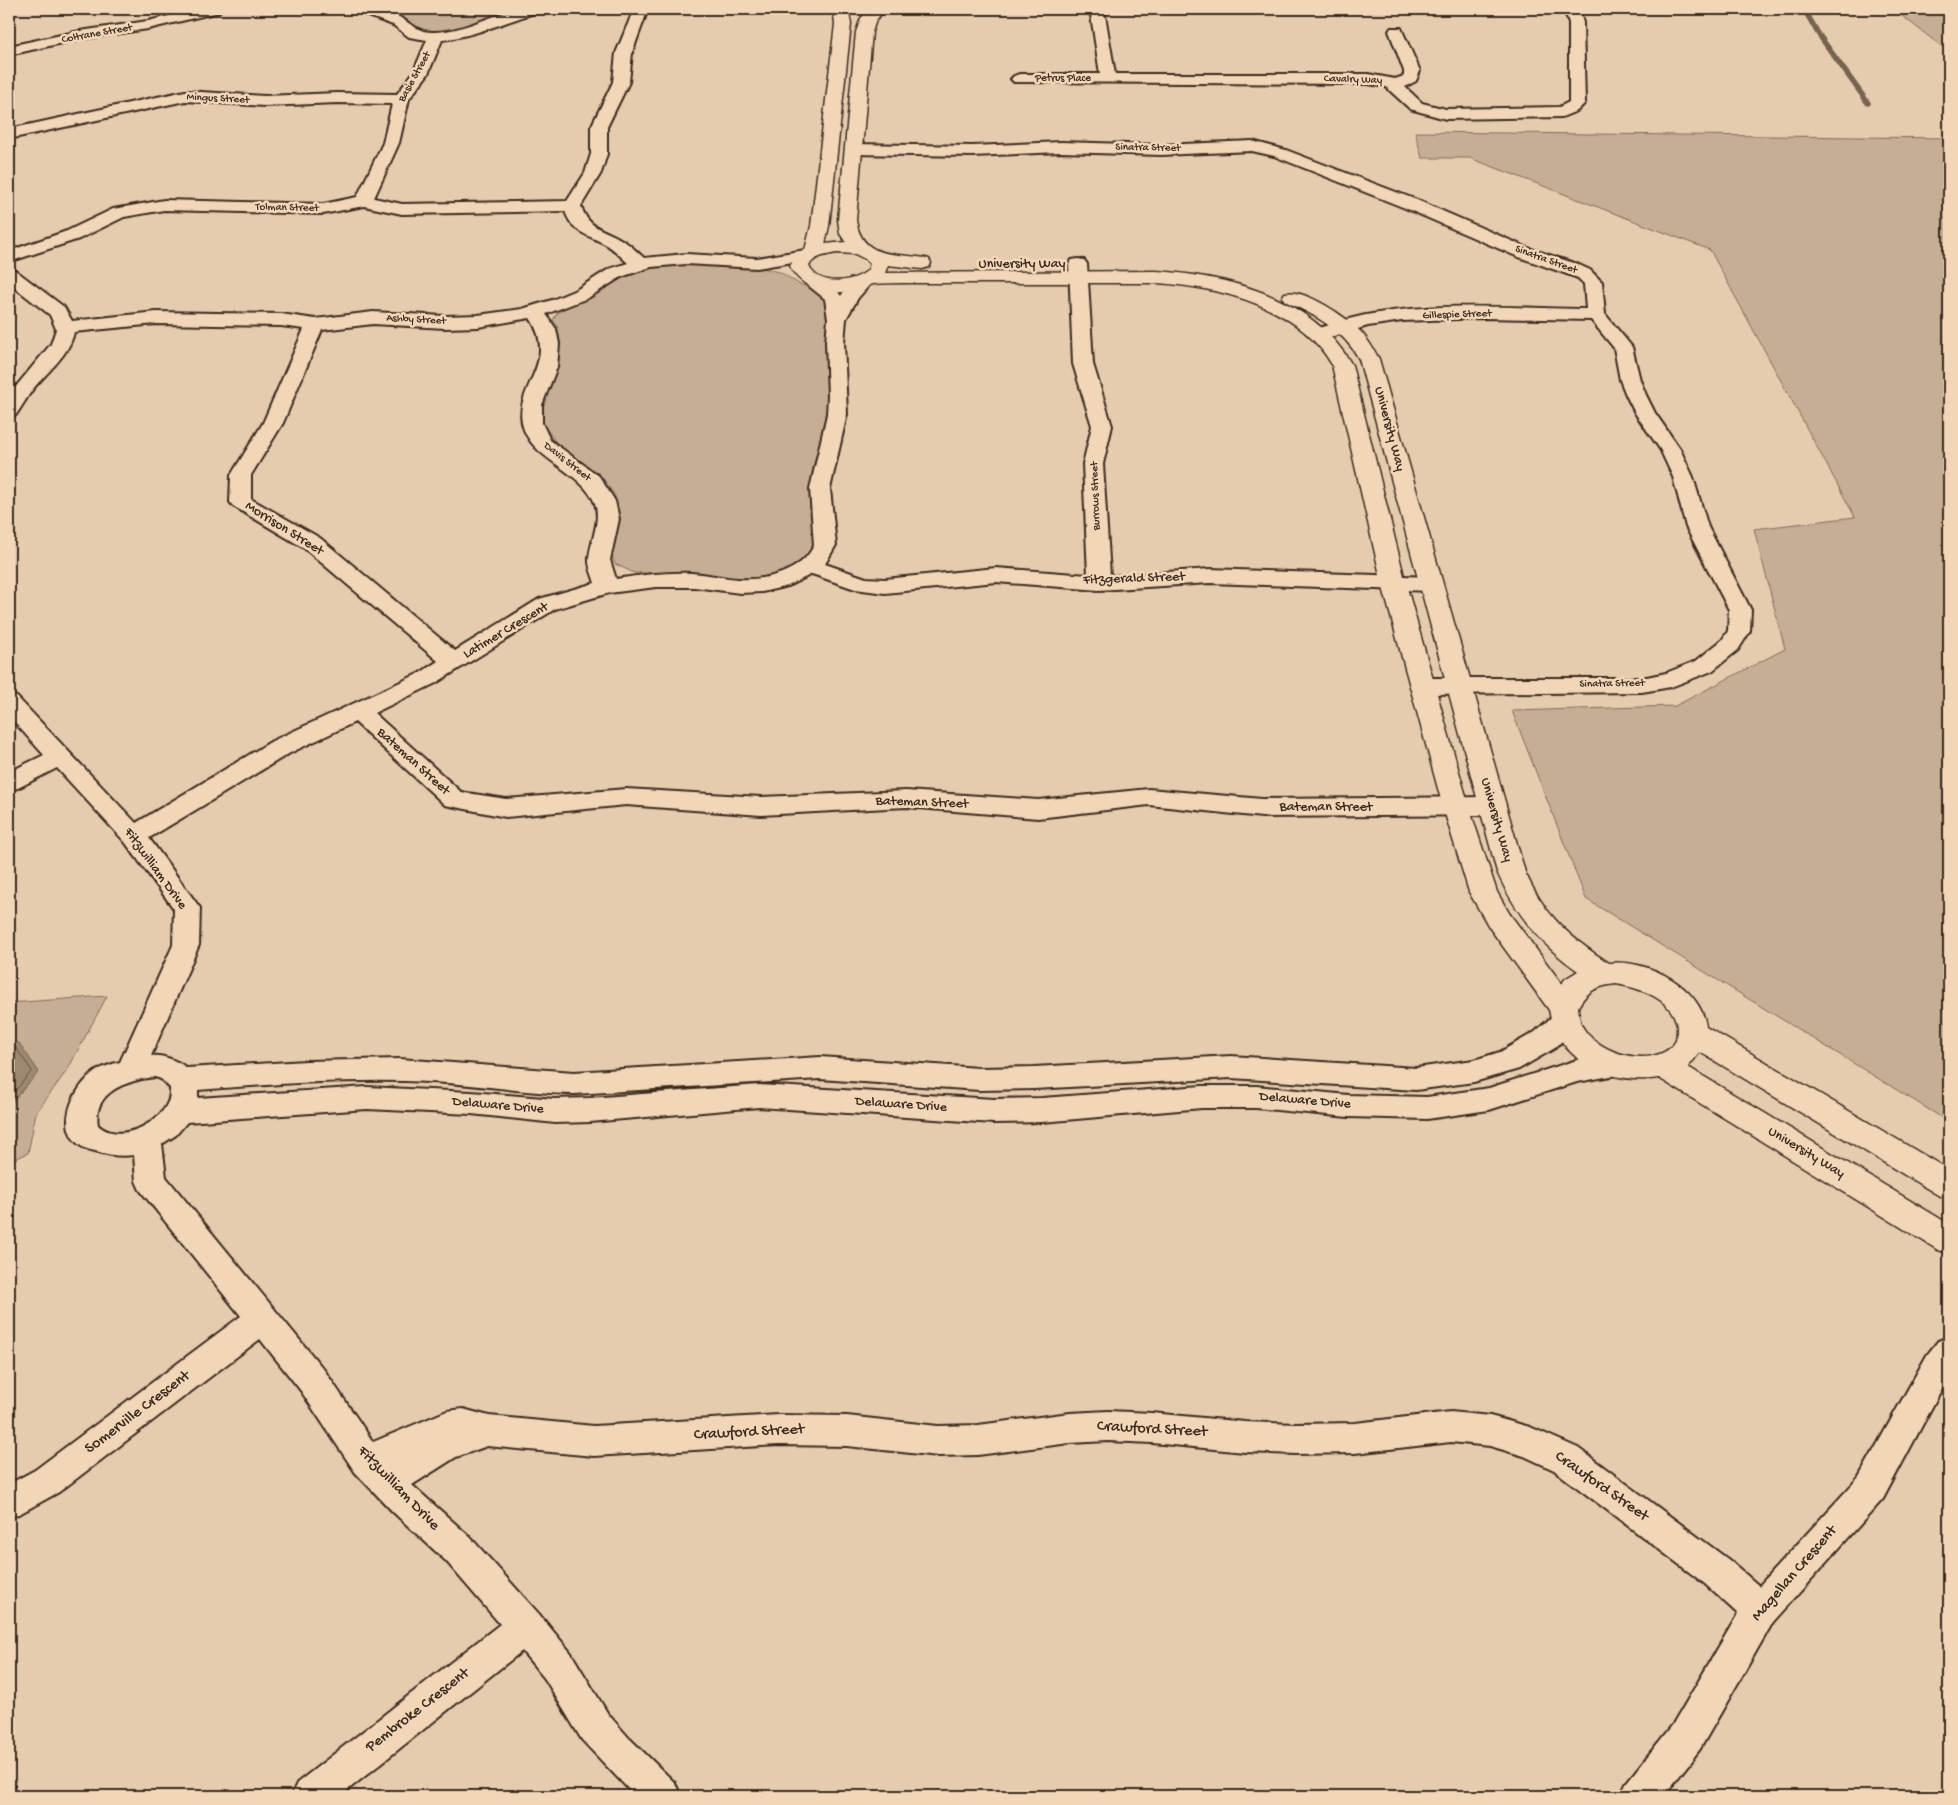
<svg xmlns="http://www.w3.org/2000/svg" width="1958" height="1805" font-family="'Gochi Hand',sans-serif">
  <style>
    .green { fill: #c6ae94; stroke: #806c59 }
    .water { fill: #9d8872; stroke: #766250 }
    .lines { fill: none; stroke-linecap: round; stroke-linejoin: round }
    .shore { stroke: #625040; stroke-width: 1 }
    .stream { stroke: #766250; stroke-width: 5.5 }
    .minor-casing { stroke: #3b2a1e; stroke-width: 4 }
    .tertiary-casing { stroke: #3b2a1e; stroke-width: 3 }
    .minor { fill: #f1d7b8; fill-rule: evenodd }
    .tertiary { fill: #f1d7b8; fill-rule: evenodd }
    .labels { text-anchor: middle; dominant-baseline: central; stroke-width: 5; stroke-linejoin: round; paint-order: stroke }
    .far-street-label { font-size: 11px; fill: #3b2a1e; stroke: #f1d7b8 }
    .street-label { font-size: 14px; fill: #3b2a1e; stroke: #f1d7b8 }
    .near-street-label { font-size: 16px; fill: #3b2a1e; stroke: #f1d7b8 }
  </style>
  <rect width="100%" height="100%" fill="#e6ccaf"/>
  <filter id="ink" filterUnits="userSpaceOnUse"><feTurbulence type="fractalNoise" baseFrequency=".02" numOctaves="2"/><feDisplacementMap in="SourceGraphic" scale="10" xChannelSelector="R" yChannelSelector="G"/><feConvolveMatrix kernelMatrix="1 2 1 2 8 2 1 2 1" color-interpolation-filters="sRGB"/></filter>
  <g filter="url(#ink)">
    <!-- green -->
    <path class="green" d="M 377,9 L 523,9 L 482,20 L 461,30 L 427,33 L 415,28 L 402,18 Z
      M 1893,9 L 1949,9 L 1949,52 Z
      M 1415,132 L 1949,138 L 1949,1122 L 1586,899 L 1512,711 L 1675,706 L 1785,649 L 1754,529 L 1855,517 L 1710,250 L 1470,158 L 1422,158 Z
      M 694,264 L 758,267 L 780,272 L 799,284 L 821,292 L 829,304 L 825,351 L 829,392 L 828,406 L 826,420 L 813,467 L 809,496 L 814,542 L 808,555 L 787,571 L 768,576 L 748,579 L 688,573 L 634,573 L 615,564 L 612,556 L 618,521 L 615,496 L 602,477 L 557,444 L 543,424 L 541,415 L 542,404 L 559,359 L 560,341 L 557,326 L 553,320 L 557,313 L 619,278 L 640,269 L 663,265 Z
      M 107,996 L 68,1069 L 36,1113 L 28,1153 L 9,1162 L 9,1003 Z"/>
    <!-- water -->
    <path class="water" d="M 9,1041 L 19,1043 L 39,1072 L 9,1105 Z"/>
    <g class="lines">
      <!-- shore -->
      <path class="shore" d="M 9,1046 L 16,1048 L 32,1071 L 9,1098"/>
      <!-- stream -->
      <path class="stream" d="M 1804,9 L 1819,35 L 1868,103"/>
      <!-- minor casing -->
      <g class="minor-casing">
        <path id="minor" d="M 197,9 L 221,9 L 219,12 L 148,29 L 80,39 L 9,55 L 9,46 L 80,31 L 148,21 Z
          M 361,9 C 375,8 392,12 404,20 C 415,27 422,33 435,32 C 472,31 501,6 539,9 L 537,12 C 505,22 475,36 442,40 L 428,74 L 409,99 L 399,143 L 374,198 L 402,204 L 567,201 L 585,173 L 591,154 L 591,127 L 613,82 L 616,53 L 634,9 L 648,9 L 632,53 L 629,82 L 607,127 L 607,154 L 601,173 L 581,206 C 589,230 603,228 622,240 C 630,244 637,252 644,258 L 686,254 L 757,258 L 811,249 L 817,250 L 820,254 L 817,258 L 757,268 L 686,264 L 651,267 L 621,277 L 588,298 L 546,314 L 556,329 L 559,344 L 557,367 L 542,405 L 542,423 L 550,440 L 599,476 L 615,501 L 619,519 L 610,560 L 616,579 C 641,575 666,572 692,573 C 708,574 723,578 738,579 C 766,581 802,572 814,545 L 810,489 L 827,414 L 828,396 L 826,342 L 828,319 L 825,299 L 804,282 L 807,278 C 820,275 834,285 841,296 C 848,285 857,274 870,277 L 873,281 L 858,298 L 846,319 L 844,342 L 847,414 L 830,489 L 836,545 L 825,564 L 866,578 L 885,579 L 996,568 L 1088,575 L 1083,464 L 1092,426 L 1073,364 L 1069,264 L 1072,260 L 1078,259 L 1084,260 L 1087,264 L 1093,364 L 1112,426 L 1103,464 L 1110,576 L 1210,569 L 1431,577 L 1439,579 L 1442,584 L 1439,589 L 1431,591 L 1210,583 L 1099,590 L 996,582 L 885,593 L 855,589 L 812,574 L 788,586 L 762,592 L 740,593 L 694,587 L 656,587 L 609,593 L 555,609 L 436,683 L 374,713 L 461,792 L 506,799 L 626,789 L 761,797 L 906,791 L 1038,800 L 1149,789 L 1262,799 L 1492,797 L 1501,800 L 1504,806 L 1501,812 L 1492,815 L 1262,817 L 1149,805 L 1038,818 L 906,807 L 761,815 L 626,805 L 506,817 L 445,805 L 355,722 L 290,753 L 149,838 L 200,908 L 199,945 L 151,1056 C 162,1054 178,1061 187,1068 L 306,1061 L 400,1059 L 574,1072 L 820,1057 L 979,1068 L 1034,1067 L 1231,1056 L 1416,1068 L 1474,1060 L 1500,1052 L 1535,1032 L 1555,1014 L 1565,1010 L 1575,1014 L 1579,1021 L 1575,1028 L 1555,1048 L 1519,1069 L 1474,1082 L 1416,1090 L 1231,1078 L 1034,1089 L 979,1090 L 820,1079 L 574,1094 C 526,1093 478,1084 430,1082 C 353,1078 275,1084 198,1090 L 198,1098 L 367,1087 L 471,1092 L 555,1099 L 590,1098 L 759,1085 L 994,1099 L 1042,1098 L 1202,1086 L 1256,1086 L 1348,1095 L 1427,1097 L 1489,1088 L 1577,1060 L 1618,1054 L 1628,1057 L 1632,1065 L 1628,1073 L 1577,1082 L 1489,1110 L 1427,1119 L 1348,1117 L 1256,1108 L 1202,1108 L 1042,1122 L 994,1123 L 759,1107 L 590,1122 L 555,1123 L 471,1114 L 367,1109 L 187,1122 L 176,1135 L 162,1144 L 166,1177 L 325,1371 L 373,1442 L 447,1411 L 463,1409 L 489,1416 L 594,1426 L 779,1415 L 847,1416 L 938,1426 L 978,1425 L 1070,1413 L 1108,1411 L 1152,1413 L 1245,1422 L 1296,1424 L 1355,1423 L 1451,1412 L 1490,1416 L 1530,1427 L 1578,1448 L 1729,1560 L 1759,1586 L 1859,1477 L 1927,1355 L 1938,1341 L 1949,1337 L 1949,1375 L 1883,1499 L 1773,1622 L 1700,1749 L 1664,1796 L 1620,1796 L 1626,1783 L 1674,1723 L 1738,1614 L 1705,1584 L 1554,1470 L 1524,1456 L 1490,1446 L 1451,1442 L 1355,1453 L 1296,1454 L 1245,1452 L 1152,1443 L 1108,1441 L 1070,1443 L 978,1455 L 938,1456 L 847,1446 L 779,1445 L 594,1456 L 487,1446 L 456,1457 L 412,1485 L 470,1537 L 539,1614 L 571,1653 L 608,1714 L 628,1737 L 675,1783 L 681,1796 L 635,1796 L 582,1740 L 545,1679 L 522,1651 L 340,1796 L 291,1796 L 297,1783 L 500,1624 L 446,1561 L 393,1512 L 355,1472 L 301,1391 L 260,1339 L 59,1492 L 21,1513 L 9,1518 L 9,1484 L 35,1470 L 241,1316 L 140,1190 L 136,1181 L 134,1155 C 121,1157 108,1155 95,1151 C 91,1150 85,1149 81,1146 C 54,1127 74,1087 95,1072 C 102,1067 111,1064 120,1062 L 173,945 L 174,909 L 125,842 L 57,768 L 18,788 L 9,790 L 9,772 L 44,755 L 9,716 L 9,694 L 17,697 L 136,823 L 272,741 L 420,673 L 438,661 L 304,548 L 233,506 L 230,502 L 231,475 L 263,423 L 304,329 L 281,326 L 156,324 L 74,332 C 70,354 47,372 33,389 C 27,397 22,406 16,415 L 9,417 L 9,395 L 51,344 L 56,329 L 50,315 L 9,283 L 9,269 L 15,270 L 64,307 L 72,321 L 156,312 L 281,314 L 315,319 L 373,312 L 445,316 L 478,315 L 522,309 L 552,300 L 576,290 L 609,269 L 628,263 C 621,257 615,250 607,245 C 589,235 572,233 565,211 L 402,214 L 364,206 L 323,214 L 164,210 L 124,217 L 79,239 L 9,262 L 9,251 L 67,231 L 113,209 L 164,200 L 323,204 L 357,197 L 383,143 L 392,104 L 337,103 L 265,106 L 185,101 L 9,139 L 9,129 L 185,91 L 265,96 L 337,93 L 397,94 L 413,73 L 427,40 L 409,37 L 393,25 L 368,16 ZM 530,318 C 559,362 515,386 522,423 C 529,458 576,468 593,499 C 603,517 591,539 589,558 C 588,566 593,576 595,583 L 539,599 L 455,651 L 320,538 L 251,499 L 251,475 L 283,423 L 322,330 L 373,324 L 445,328 L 478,327 ZM 155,1077 L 161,1079 L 170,1088 C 170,1094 170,1099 167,1104 C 157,1125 118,1144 98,1125 C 92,1091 129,1080 155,1077 Z
          M 1090,9 L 1104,9 L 1115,74 L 1368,74 L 1395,79 L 1404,76 L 1404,71 L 1389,31 L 1391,28 L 1401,28 L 1420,71 L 1416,81 L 1405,87 L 1422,103 L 1446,109 L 1559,107 L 1569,102 L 1569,23 L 1567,17 L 1560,9 L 1575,9 L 1581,15 L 1583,23 L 1585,103 L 1577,111 L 1562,117 L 1446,119 L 1410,109 L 1386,87 L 1368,84 L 1014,82 L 1011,79 L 1014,76 L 1019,74 L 1100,74 Z
          M 1252,141 L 1286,150 L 1417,200 L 1528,248 L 1577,264 L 1590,270 L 1602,282 L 1605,314 L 1632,347 L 1640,380 L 1646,395 L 1655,413 L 1680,449 L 1693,477 L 1708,527 L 1751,610 L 1750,631 L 1738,650 L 1712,671 L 1671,687 L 1642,692 L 1423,694 L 1415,691 L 1411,686 L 1415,681 L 1423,678 L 1642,678 L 1666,673 L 1696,661 L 1722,640 L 1728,631 L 1729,610 L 1686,527 L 1673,477 L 1660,449 L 1635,413 L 1626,395 L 1620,380 L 1614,348 L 1591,320 L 1485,318 L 1402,321 L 1368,326 L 1320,340 L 1313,338 L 1311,334 L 1313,330 C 1333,324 1352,317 1372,314 C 1442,302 1516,308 1586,309 L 1584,284 L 1578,278 L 1516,256 L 1405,208 L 1274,156 L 1252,151 L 1161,155 L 1061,152 L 972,156 L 854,154 L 848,152 L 846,149 L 848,146 L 854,144 L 972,146 L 1061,142 L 1161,145 Z"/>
      </g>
      <!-- tertiary casing -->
      <g class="tertiary-casing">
        <path id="tertiary" d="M 833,9 L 848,9 L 851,24 L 829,226 L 825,244 L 846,242 L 840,234 L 838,220 L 856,32 L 861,18 L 870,9 L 882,9 L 884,11 L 876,20 L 872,32 L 856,220 C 862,261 898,252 929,259 L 931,263 L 929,267 L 922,269 L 888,265 L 885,273 L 1156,271 C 1229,276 1313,297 1352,365 L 1406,584 L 1469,807 L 1493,880 L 1497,892 L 1509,913 L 1562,984 L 1565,979 L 1578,971 C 1541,945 1516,914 1497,872 L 1359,359 C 1343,329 1314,315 1285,301 L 1282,297 L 1285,293 C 1305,288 1348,318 1362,333 C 1369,341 1374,350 1379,359 L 1525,872 C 1544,915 1570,938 1609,963 C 1646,958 1702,987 1706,1027 L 1949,1170 L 1949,1199 L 1938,1195 L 1700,1052 L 1688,1067 L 1949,1224 L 1949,1253 L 1938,1250 L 1659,1078 C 1610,1085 1558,1061 1549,1010 L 1489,927 L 1469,892 L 1443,807 L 1382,584 L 1332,365 C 1299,306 1219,287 1156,283 L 910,283 C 898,283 886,283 874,284 C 864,285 854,290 843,292 C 822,294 799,286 790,266 L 797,254 L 805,250 L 811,226 L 835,24 ZM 837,253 L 855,254 L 865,259 L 870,264 L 868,270 C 854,283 818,287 809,266 C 814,256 827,255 837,253 ZM 1616,984 C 1640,988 1674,999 1677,1027 C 1677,1036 1677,1042 1670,1048 C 1647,1068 1596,1052 1582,1026 C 1579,1021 1579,1013 1578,1007 C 1587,991 1597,986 1616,984 Z"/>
      </g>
      <!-- minor -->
      <use href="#minor" class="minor"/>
      <!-- tertiary -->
      <use href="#tertiary" class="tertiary"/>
    </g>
  </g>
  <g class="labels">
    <!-- far-street labels -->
    <g class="far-street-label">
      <text transform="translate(97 34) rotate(-10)">Coltrane Street</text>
      <text transform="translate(415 77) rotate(-61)">Basie Street</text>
      <text x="1063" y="79">Petrus Place</text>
      <text transform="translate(1353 80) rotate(2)">Cavalry Way</text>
      <text transform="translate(218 99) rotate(3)">Mingus Street</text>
      <text transform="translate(1148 148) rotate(1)">Sinatra Street</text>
      <text transform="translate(287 208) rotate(1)">Tolman Street</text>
      <text transform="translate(1546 260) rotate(20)">Sinatra Street</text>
      <text transform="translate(1457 315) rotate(-2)">Gillespie Street</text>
      <text transform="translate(416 320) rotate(3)">Ashby Street</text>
      <text transform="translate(567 462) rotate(38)">Davis Street</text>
      <text transform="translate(1096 496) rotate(-92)">Burrows Street</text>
      <text transform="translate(1612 684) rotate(-1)">Sinatra Street</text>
    </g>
    <!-- street labels -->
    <g class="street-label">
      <text x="1022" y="264">University Way</text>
      <text transform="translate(1389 429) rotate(75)">University Way</text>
      <text transform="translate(284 529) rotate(32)">Morrison Street</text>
      <text transform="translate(1134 579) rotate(-2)">Fitzgerald Street</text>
      <text transform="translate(506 631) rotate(-31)">Latimer Crescent</text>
      <text transform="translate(413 762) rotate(42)">Bateman Street</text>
      <text transform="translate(922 803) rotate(2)">Bateman Street</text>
      <text x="1326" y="807">Bateman Street</text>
      <text transform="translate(1496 820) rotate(74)">University Way</text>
      <text transform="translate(155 869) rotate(54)">Fitzwilliam Drive</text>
      <text transform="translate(1305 1101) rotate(5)">Delaware Drive</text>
      <text transform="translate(901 1105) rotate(4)">Delaware Drive</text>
      <text transform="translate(498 1106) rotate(5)">Delaware Drive</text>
      <text transform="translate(1806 1153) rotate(31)">University Way</text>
    </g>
    <!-- near-street labels -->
    <g class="near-street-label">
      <text transform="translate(138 1413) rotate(-37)">Somerville Crescent</text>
      <text transform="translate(1152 1430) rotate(3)">Crawford Street</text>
      <text transform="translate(749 1433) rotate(-3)">Crawford Street</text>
      <text transform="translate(1601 1487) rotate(35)">Crawford Street</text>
      <text transform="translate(398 1489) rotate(46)">Fitzwilliam Drive</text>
      <text transform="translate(1795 1574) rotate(-49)">Magellan Crescent</text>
      <text transform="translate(418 1711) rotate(-38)">Pembroke Crescent</text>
    </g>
  </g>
  <!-- margin -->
  <rect width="1958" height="1805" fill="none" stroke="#f1d7b8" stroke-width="30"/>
  <rect x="15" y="15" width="1928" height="1775" fill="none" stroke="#3b2a1e" stroke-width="2" filter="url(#ink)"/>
</svg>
